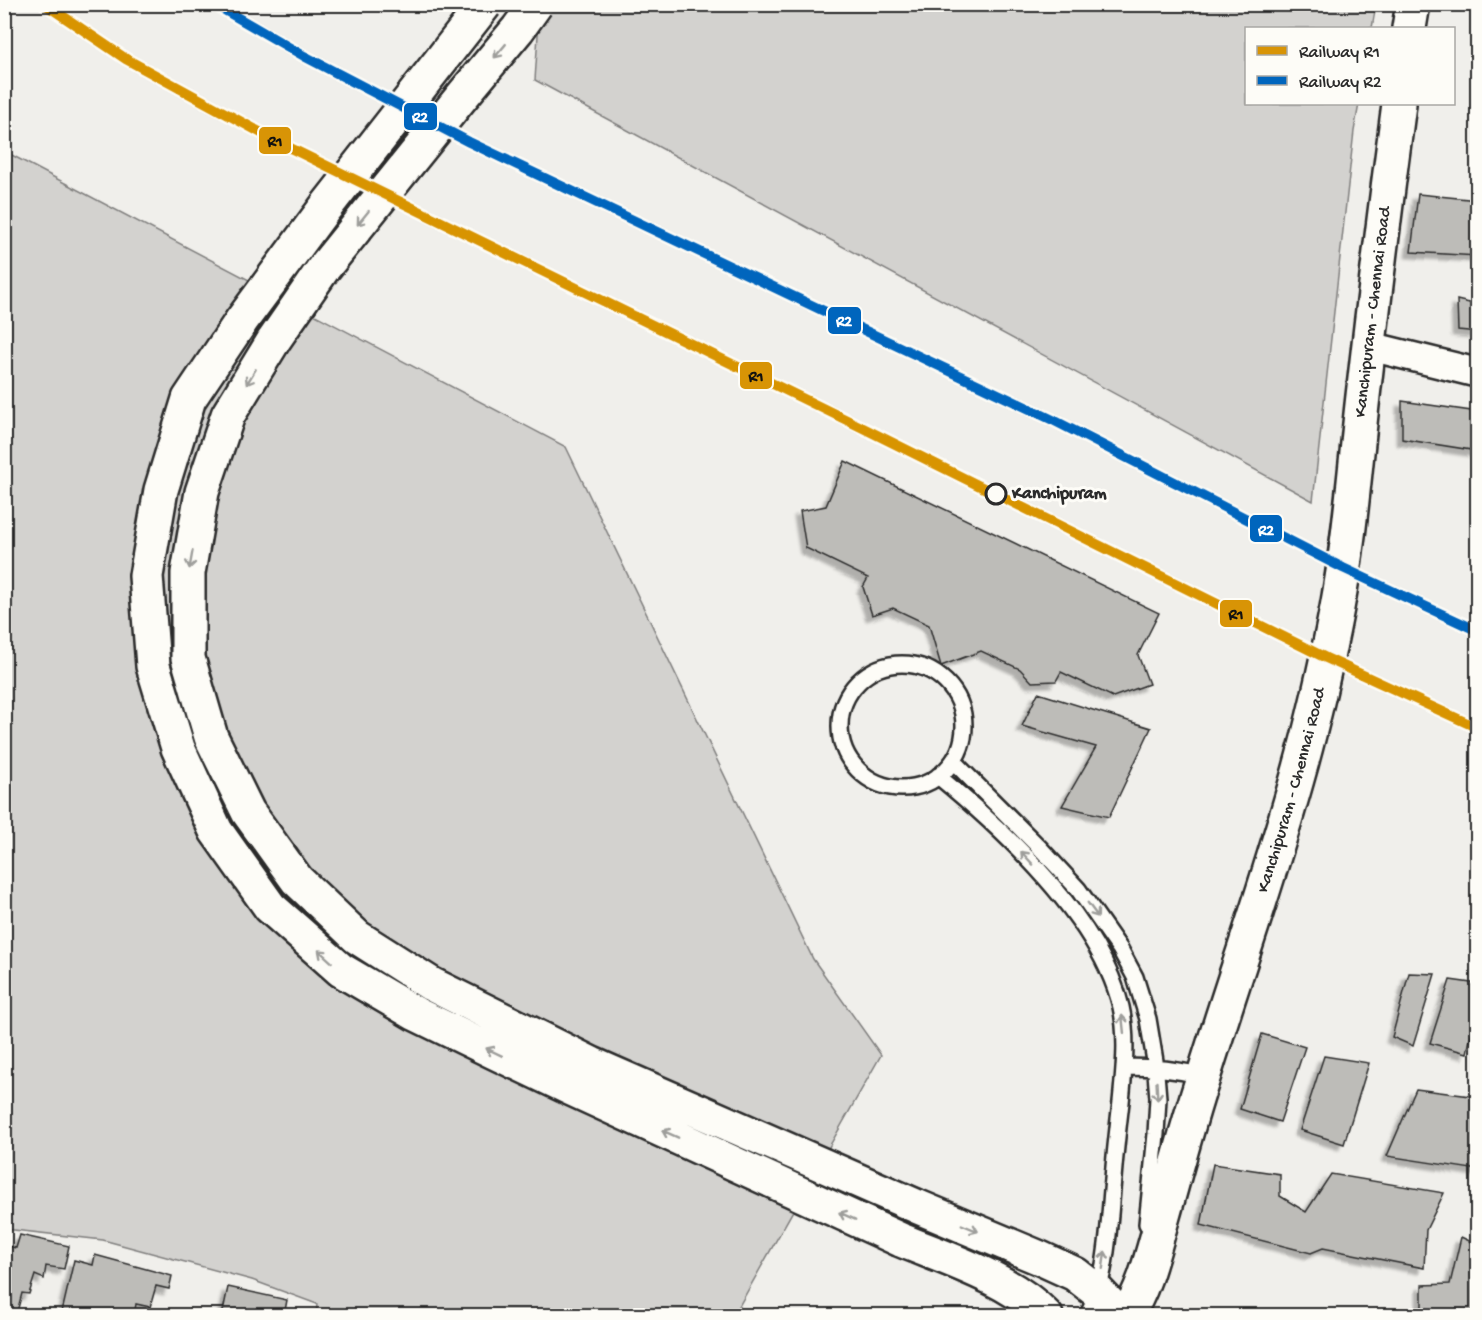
<svg xmlns="http://www.w3.org/2000/svg" width="1482" height="1320" font-family="'Gochi Hand',sans-serif">
  <style>
    .green { fill: #d3d2cf; stroke: #7f7e7d; stroke-width: 1.5 }
    .building { fill: #bdbcb8; stroke: #2b2b2b; stroke-width: 1.5; filter: url(#shadow) }
    .lines { fill: none; stroke-linecap: round; stroke-linejoin: round }
    .lane-casing { stroke: #2b2b2b; stroke-width: 20 }
    .street-casing { stroke: #2b2b2b; stroke-width: 33 }
    .secondary-casing { stroke: #2b2b2b; stroke-width: 38 }
    .lane { stroke: #fdfcf7; stroke-width: 15 }
    .street { stroke: #fdfcf7; stroke-width: 28 }
    .secondary { stroke: #fdfcf7; stroke-width: 33 }
    .rail-casing { stroke: #2b2b2b; stroke-width: 7 }
    .rail { stroke: #fdfcf7; stroke-width: 4.5; stroke-dasharray: 14; stroke-linecap: butt }
    .secondary-bridge-casing { stroke: #2b2b2b; stroke-width: 38; stroke-linecap: butt }
    .secondary-bridge { stroke: #fdfcf7; stroke-width: 33 }
    .rail-1-casing { stroke: #fdfcf7; stroke-width: 15 }
    .rail-2-casing { stroke: #fdfcf7; stroke-width: 15 }
    .rail-1 { stroke: #d89406; stroke-width: 10 }
    .rail-2 { stroke: #0065bd; stroke-width: 10 }
    .oneway { stroke: #9e9e9b }
    .stop-dot { fill: #fdfcf7; stroke: #2b2b2b; stroke-width: 3 }
    .labels { text-anchor: middle; dominant-baseline: central; stroke-width: 6; stroke-linejoin: round; paint-order: stroke }
    .street-label { font-size: 18px; fill: #2b2b2b; stroke: #fdfcf7 }
    .stop-label { font-size: 18px; font-weight: bold; fill: #2b2b2b; stroke: #fdfcf7; text-anchor: start }
    .line-badge { stroke: #fdfcf7; stroke-width: 2 }
    .badge-label { font-size: 16px; text-anchor: middle; font-weight: bold; fill: #fff }
    .pale-badge-label { font-size: 16px; text-anchor: middle; font-weight: bold; fill: #111 }
  </style>
  <defs>
    <filter id="shadow"><feDropShadow dx="-5.5" dy="5.5" stdDeviation="1.5" flood-color="#0004"/></filter>
  </defs>
  <rect width="100%" height="100%" fill="#f0efeb"/>
  <filter id="ink" filterUnits="userSpaceOnUse"><feTurbulence type="fractalNoise" baseFrequency=".0167" numOctaves="2"/><feDisplacementMap in="SourceGraphic" scale="12" xChannelSelector="R" yChannelSelector="G"/><feConvolveMatrix kernelMatrix="1 2 1 2 8 2 1 2 1" color-interpolation-filters="sRGB"/></filter>
  <g filter="url(#ink)">
    <!-- green -->
    <path class="green" d="M 540,5 L 1376,5 L 1372,28 L 1246,28 L 1246,104 L 1359,104 L 1354,131 L 1313,501 L 535,80 Z
      M 4,151 L 566,447 L 813,959 L 881,1055 L 734,1315 L 316,1315 L 317,1304 L 252,1280 L 103,1240 L 5,1229 Z"/>
    <!-- building -->
    <path class="building" d="M 1418,194 L 1478,200 L 1478,256 L 1411,252 Z
      M 1457,300 L 1478,305 L 1478,332 L 1458,330 Z
      M 1402,401 L 1478,412 L 1478,451 L 1402,439 Z
      M 845,461 L 1159,613 L 1138,655 L 1149,684 L 1113,697 L 1061,672 L 1056,681 L 1032,682 L 1020,669 L 981,651 L 941,666 L 929,625 L 893,608 L 872,615 L 863,587 L 868,578 L 806,548 L 800,511 L 826,506 Z
      M 1038,693 L 1151,728 L 1109,817 L 1062,806 L 1096,747 L 1022,726 Z
      M 1409,973 L 1435,974 L 1413,1046 L 1392,1037 Z
      M 1450,980 L 1478,984 L 1478,1005 L 1467,1053 L 1430,1043 Z
      M 1262,1034 L 1305,1047 L 1280,1122 L 1240,1109 Z
      M 1324,1056 L 1369,1063 L 1344,1144 L 1300,1130 Z
      M 1416,1089 L 1478,1097 L 1478,1170 L 1387,1156 Z
      M 1213,1164 L 1280,1174 L 1280,1196 L 1306,1212 L 1331,1174 L 1444,1193 L 1426,1230 L 1424,1268 L 1323,1248 L 1311,1253 L 1201,1225 Z
      M 20,1235 L 69,1246 L 64,1269 L 46,1266 L 44,1279 L 35,1275 L 29,1294 L 22,1293 L 16,1316 L 4,1316 L 4,1245 L 16,1248 Z
      M 1461,1237 L 1478,1245 L 1478,1316 L 1441,1316 L 1422,1310 L 1422,1285 L 1450,1284 Z
      M 95,1255 L 172,1276 L 169,1289 L 156,1286 L 150,1307 L 136,1304 L 134,1316 L 61,1316 L 74,1260 L 93,1265 Z
      M 228,1287 L 287,1300 L 284,1316 L 222,1316 Z"/>
    <g class="lines">
      <!-- lane casing -->
      <g class="lane-casing">
        <path id="lane" d="M840 726a62 62 0 1 1 124 0a62 62 0 1 1-124 0Z
          M 953,761 L 1040,848 L 1078,889 L 1120,949 L 1135,977 L 1148,1019 L 1155,1061 L 1158,1098 L 1156,1134 L 1147,1224
          M 938,776 C 1006,832 1100,919 1121,1007 C 1128,1037 1124,1071 1121,1102 C 1118,1127 1115,1153 1113,1179 C 1109,1219 1108,1281 1087,1316
          M 1124,1067 C 1151,1067 1176,1069 1203,1076"/>
      </g>
      <!-- street casing -->
      <g class="street-casing">
        <path id="street" d="M 1369,346 L 1478,373"/>
      </g>
      <!-- secondary casing -->
      <g class="secondary-casing">
        <g id="secondary">
          <path d="M 1409,28 L 1413,4"/>
          <path d="M 916,1206 L 1040,1258 L 1075,1274 L 1098,1292 L 1121,1316"/>
          <path d="M 901,1240 C 947,1259 1011,1279 1046,1316"/>
          <path id="s1" d="M 1126,1316 C 1146,1286 1153,1250 1163,1216 C 1176,1170 1188,1123 1203,1078 C 1234,978 1269,879 1297,779 C 1313,723 1326,665 1337,608 C 1350,538 1355,466 1363,396 C 1374,298 1386,201 1399,104"/>
        </g>
      </g>
      <!-- lane -->
      <use href="#lane" class="lane"/>
      <!-- street -->
      <use href="#street" class="street"/>
      <!-- secondary -->
      <use href="#secondary" class="secondary"/>
      <!-- rail casing -->
      <g class="rail-casing">
        <path id="rail" d="M 45,4 L 126,59 L 278,142 L 859,426 L 1326,658 L 1478,728
          M 214,4 L 304,56 L 469,142 L 1055,421 L 1343,568 L 1478,631"/>
      </g>
      <!-- rail -->
      <use href="#rail" class="rail"/>
      <!-- secondary-bridge casing -->
      <g class="secondary-bridge-casing">
        <path id="secondary-bridge" d="M 485,4 L 325,208 L 242,320 L 189,399 L 161,490 L 146,576 L 153,666 L 178,748 L 216,831 L 270,907 L 341,970 L 416,1014 L 494,1052 L 572,1089 L 901,1240
          M 536,4 L 518,29 L 459,100 L 323,269 L 274,340 L 228,415 L 202,492 L 188,573 L 188,658 L 211,737 L 248,812 L 297,880 L 357,937 L 431,984 L 592,1064 L 916,1206"/>
      </g>
      <!-- secondary-bridge -->
      <use href="#secondary-bridge" class="secondary-bridge"/>
      <!-- rail-1 casing -->
      <g class="rail-1-casing">
        <path id="rail-1" d="M 45,4 L 126,59 L 278,142 L 859,426 L 1326,658 L 1478,728"/>
      </g>
      <!-- rail-2 casing -->
      <g class="rail-2-casing">
        <path id="rail-2" d="M 214,4 L 304,56 L 469,142 L 1055,421 L 1343,568 L 1478,631"/>
      </g>
      <!-- rail-1 -->
      <use href="#rail-1" class="rail-1"/>
      <!-- rail-2 -->
      <use href="#rail-2" class="rail-2"/>
    </g>
    <!-- one-way arrows -->
    <defs><path id="oneway-shaft" d="M-6 0H5M1.5-3L5.5 0L1.5 3" fill="none" stroke-width="1.6" stroke-linecap="round" stroke-linejoin="round" transform="scale(1.5)"/></defs>
    <g class="oneway">
      <use href="#oneway-shaft" transform="translate(500 51) rotate(130)"/>
      <use href="#oneway-shaft" transform="translate(363 218) rotate(129)"/>
      <use href="#oneway-shaft" transform="translate(251 377) rotate(121)"/>
      <use href="#oneway-shaft" transform="translate(191 560) rotate(100)"/>
      <use href="#oneway-shaft" transform="translate(1027 858) rotate(-133)"/>
      <use href="#oneway-shaft" transform="translate(1093 910) rotate(54)"/>
      <use href="#oneway-shaft" transform="translate(325 956) rotate(-138)"/>
      <use href="#oneway-shaft" transform="translate(1123 1024) rotate(-96)"/>
      <use href="#oneway-shaft" transform="translate(494 1052) rotate(-154)"/>
      <use href="#oneway-shaft" transform="translate(1157 1091) rotate(87)"/>
      <use href="#oneway-shaft" transform="translate(670 1134) rotate(-156)"/>
      <use href="#oneway-shaft" transform="translate(847 1216) rotate(-156)"/>
      <use href="#oneway-shaft" transform="translate(970 1228) rotate(23)"/>
      <use href="#oneway-shaft" transform="translate(1104 1260) rotate(-82)"/>
    </g>
  </g>
  <!-- markers -->
  <circle class="stop-dot" cx="996" cy="494" r="10"/>
  <g class="labels">
    <!-- street labels -->
    <g class="street-label">
      <text stroke="none"><textPath href="#s1" startOffset="1038">Kanchipuram - Chennai Road</textPath></text>
      <text stroke="none"><textPath href="#s1" startOffset="552">Kanchipuram - Chennai Road</textPath></text>
    </g>
    <!-- stop labels -->
    <g class="stop-label">
      <text x="1012" y="494">Kanchipuram</text>
    </g>
  </g>
  <g class="line-badge">
    <rect x="403" y="102" width="35" height="29" rx="6" fill="#0065bd"/>
    <rect x="258" y="126" width="34" height="29" rx="6" fill="#d89406"/>
    <rect x="827" y="306" width="35" height="29" rx="6" fill="#0065bd"/>
    <rect x="739" y="361" width="34" height="29" rx="6" fill="#d89406"/>
    <rect x="1249" y="514" width="34" height="29" rx="6" fill="#0065bd"/>
    <rect x="1219" y="599" width="34" height="29" rx="6" fill="#d89406"/>
  </g>
  <g class="badge-label">
    <text x="420" y="122">R2</text>
    <text x="844" y="326">R2</text>
    <text x="1266" y="535">R2</text>
  </g>
  <g class="pale-badge-label">
    <text x="275" y="146">R1</text>
    <text x="756" y="381">R1</text>
    <text x="1236" y="619">R1</text>
  </g>
  <!-- margin -->
  <rect width="1482" height="1320" fill="none" stroke="#fdfcf7" stroke-width="24"/>
  <rect x="12" y="12" width="1458" height="1296" fill="none" stroke="#2b2b2b" stroke-width="2" filter="url(#ink)"/>
  <!-- legend -->
  <rect x="1245" y="27" width="210" height="78" fill="#fdfcf7" stroke="#a9a8a5" stroke-width="1.5"/>
  <rect x="1257" y="46" width="30" height="9" fill="#d89406" stroke="#a9a8a5" stroke-width="1.5"/>
  <text x="1299" y="57" font-size="18" fill="#2b2b2b">Railway R1</text>
  <rect x="1257" y="76" width="30" height="9" fill="#0065bd" stroke="#a9a8a5" stroke-width="1.5"/>
  <text x="1299" y="87" font-size="18" fill="#2b2b2b">Railway R2</text>
</svg>
